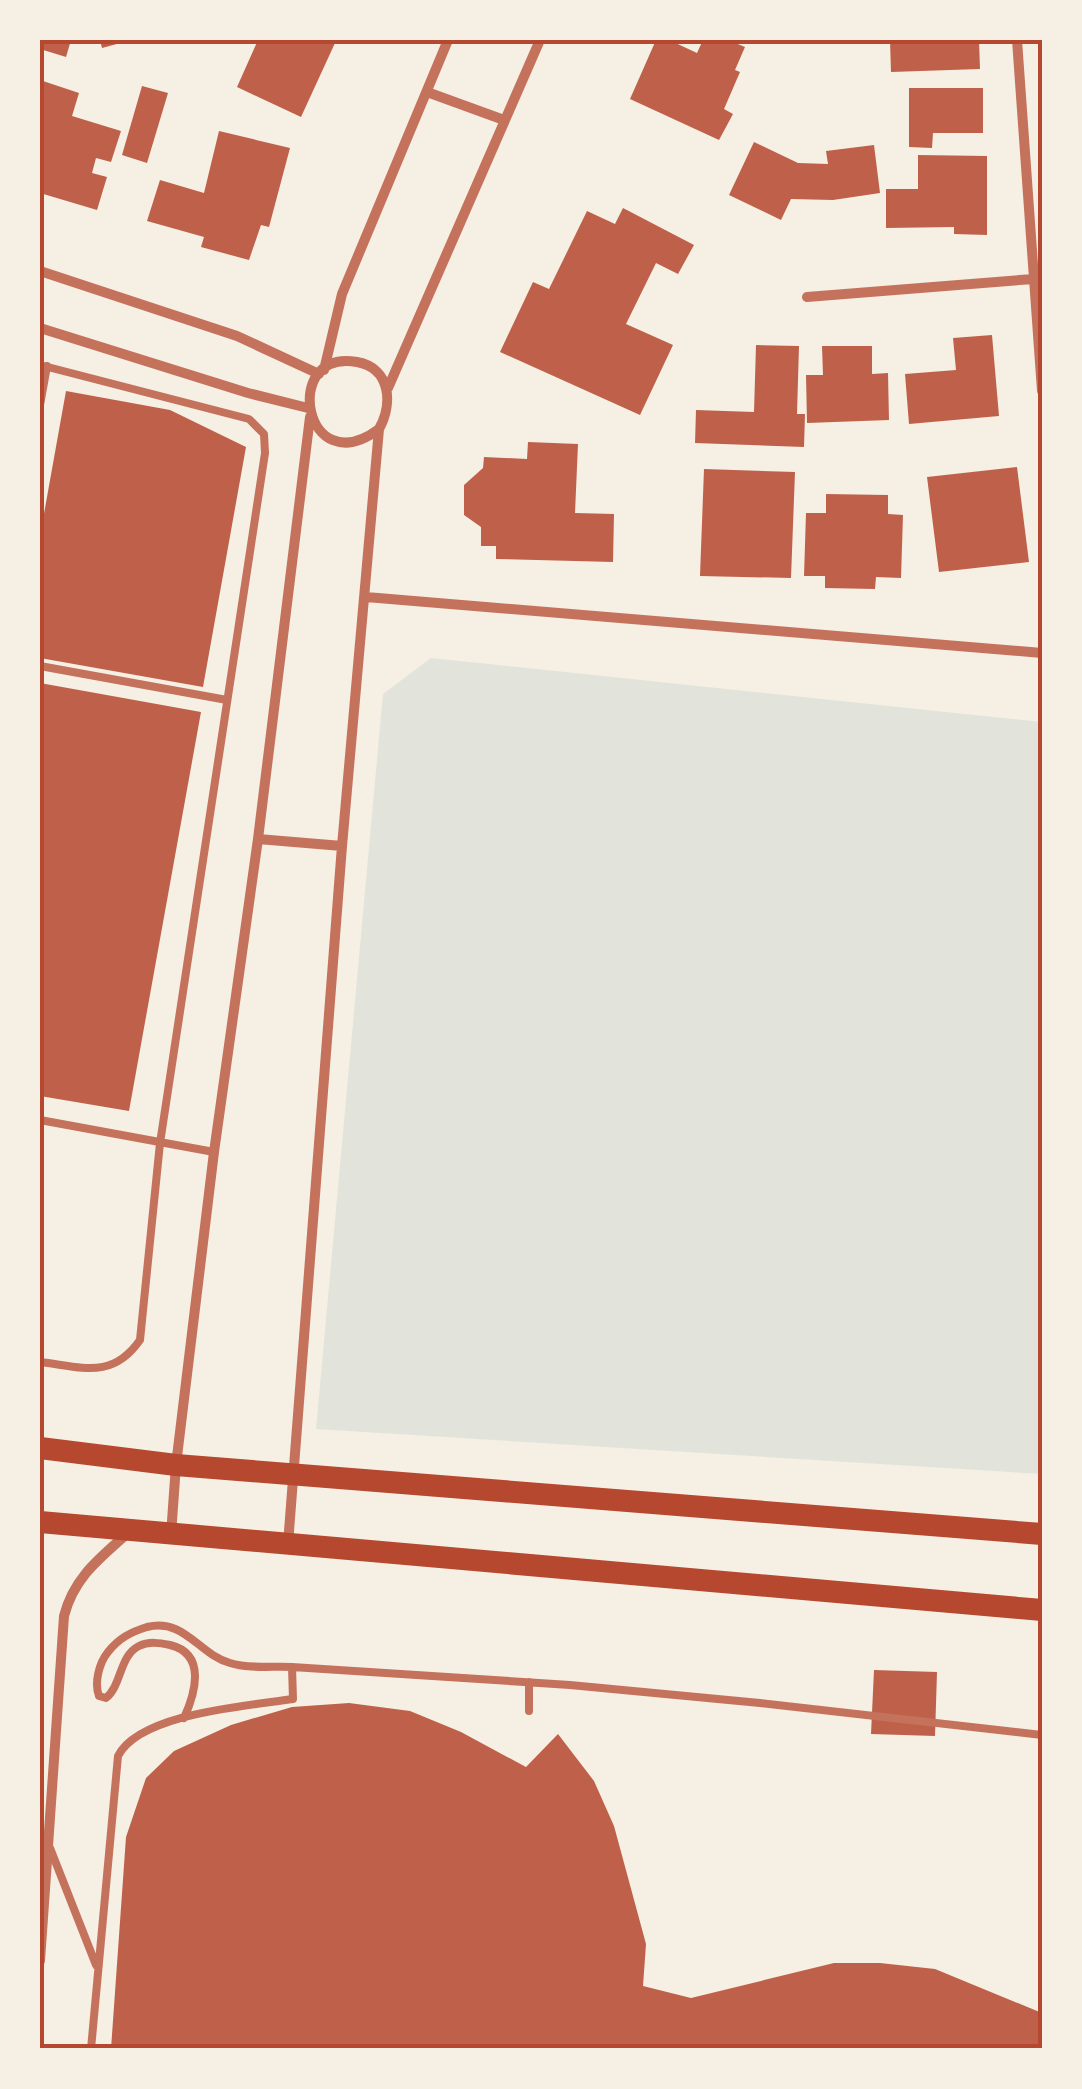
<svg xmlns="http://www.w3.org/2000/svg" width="1082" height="2089" font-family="Roboto,sans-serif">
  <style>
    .green { fill: #e2e4dc }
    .building { fill: #bf614a }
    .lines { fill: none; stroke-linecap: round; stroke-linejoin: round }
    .service { stroke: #c5725c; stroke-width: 8 }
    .minor { stroke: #c5725c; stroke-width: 10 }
    .primary { stroke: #b5482f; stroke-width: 22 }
    .neatline { fill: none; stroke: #b5482f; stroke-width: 4 }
  </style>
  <rect width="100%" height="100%" fill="#f6efe4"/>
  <!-- green -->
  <path class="green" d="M 431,658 L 1042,722 L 1042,1474 L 316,1429 L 383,694 Z"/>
  <!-- building -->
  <path class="building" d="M 40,40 L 71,40 L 66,57 L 40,49 Z
    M 100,40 L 128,40 L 128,41 L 102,48 Z
    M 258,40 L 335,43 L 301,117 L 237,87 Z
    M 656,40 L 669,40 L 697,53 L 703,40 L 728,40 L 745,47 L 735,70 L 740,72 L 724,109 L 733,114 L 719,140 L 630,99 Z
    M 890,40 L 979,40 L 980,69 L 891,72 Z
    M 40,80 L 79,93 L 72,116 L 121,131 L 111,162 L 96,158 L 92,173 L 107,177 L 97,210 L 40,193 Z
    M 142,86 L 168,93 L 147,163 L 122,155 Z
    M 909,88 L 983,88 L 983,133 L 933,133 L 932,148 L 909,147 Z
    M 219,131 L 290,148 L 269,227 L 261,225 L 249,260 L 201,247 L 204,237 L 147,221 L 160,180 L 204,193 Z
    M 754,142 L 798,163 L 828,164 L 826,151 L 874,145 L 880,193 L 833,200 L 791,199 L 781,220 L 729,195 Z
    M 918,155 L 987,156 L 987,235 L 954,234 L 954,227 L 886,228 L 886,189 L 918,189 Z
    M 623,208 L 694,245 L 678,274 L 656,263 L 626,324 L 673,345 L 640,415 L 500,352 L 533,282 L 549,289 L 587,211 L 615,224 Z
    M 992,335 L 999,416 L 909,424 L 905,374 L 956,370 L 953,338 Z
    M 756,345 L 799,346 L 797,414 L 805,414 L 804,447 L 695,443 L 696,410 L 754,412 Z
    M 822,346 L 872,346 L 872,374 L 888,373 L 889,420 L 807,423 L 806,375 L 823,375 Z
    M 66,391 L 170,410 L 246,447 L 203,687 L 40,658 L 40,536 Z
    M 528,442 L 578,444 L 575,513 L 614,514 L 613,562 L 496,559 L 496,546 L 481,546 L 481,527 L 464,515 L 464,485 L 483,468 L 484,457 L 527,459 Z
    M 1017,467 L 1029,562 L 939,572 L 927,477 Z
    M 704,469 L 795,472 L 791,578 L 700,576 Z
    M 826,494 L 888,495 L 888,514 L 903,515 L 901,578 L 876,577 L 875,589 L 825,588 L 825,576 L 804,576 L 806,513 L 826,513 Z
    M 40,683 L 201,712 L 129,1111 L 40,1096 Z
    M 874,1670 L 937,1672 L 935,1736 L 871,1734 Z
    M 349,1703 L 410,1711 L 461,1732 L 526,1767 L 558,1734 L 594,1781 L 614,1826 L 646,1944 L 643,1986 L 691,1998 L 834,1963 L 880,1963 L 935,1969 L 1042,2013 L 1042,2049 L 111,2049 L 126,1837 L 146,1778 L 174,1751 L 231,1725 L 292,1707 Z"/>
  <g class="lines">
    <!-- service -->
    <path class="service" d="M 40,365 L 249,419 L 264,434 L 265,453 L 160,1143 L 140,1340 C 112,1380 82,1367 40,1362
      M 40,405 L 47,366
      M 40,666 L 227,700
      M 40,1120 L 214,1152
      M 529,1682 L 529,1711
      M 184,1718 C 195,1694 207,1654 170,1645 C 160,1643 149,1641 139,1646 C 119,1656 122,1685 106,1698 L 99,1696 C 94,1683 99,1663 108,1652 C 119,1638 131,1632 147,1627 C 185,1618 198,1654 230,1663 C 249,1669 273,1666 292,1667
      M 50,1848 L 96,1965
      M 91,2049 L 118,1756 C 140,1713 249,1706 293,1699 L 292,1667 L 570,1685 L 760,1703 L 1042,1735"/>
    <!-- minor -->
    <path class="minor" d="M 1017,40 L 1042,391
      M 427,92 L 504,120
      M 40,271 L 237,336 L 319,374
      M 807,297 L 1033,279
      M 40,328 L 248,393 L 308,408
      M 324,370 L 342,294 L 448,40
      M 388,388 L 540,40
      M 366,597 L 1042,653
      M 258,839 L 342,846
      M 171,1535 L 176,1465 L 214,1152 L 258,839 L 310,417
      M 288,1544 L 342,846 L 379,429 C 393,404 391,368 357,362 C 280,348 304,485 379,429
      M 40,1961 L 64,1616 C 74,1577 100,1558 129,1532"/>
    <!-- primary -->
    <path class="primary" d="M 40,1448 L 176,1465 L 1042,1534
      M 40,1522 L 1042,1610"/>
  </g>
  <!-- border -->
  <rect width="1082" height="2089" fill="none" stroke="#f6efe4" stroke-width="85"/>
  <rect x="42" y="42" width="998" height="2004" class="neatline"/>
</svg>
